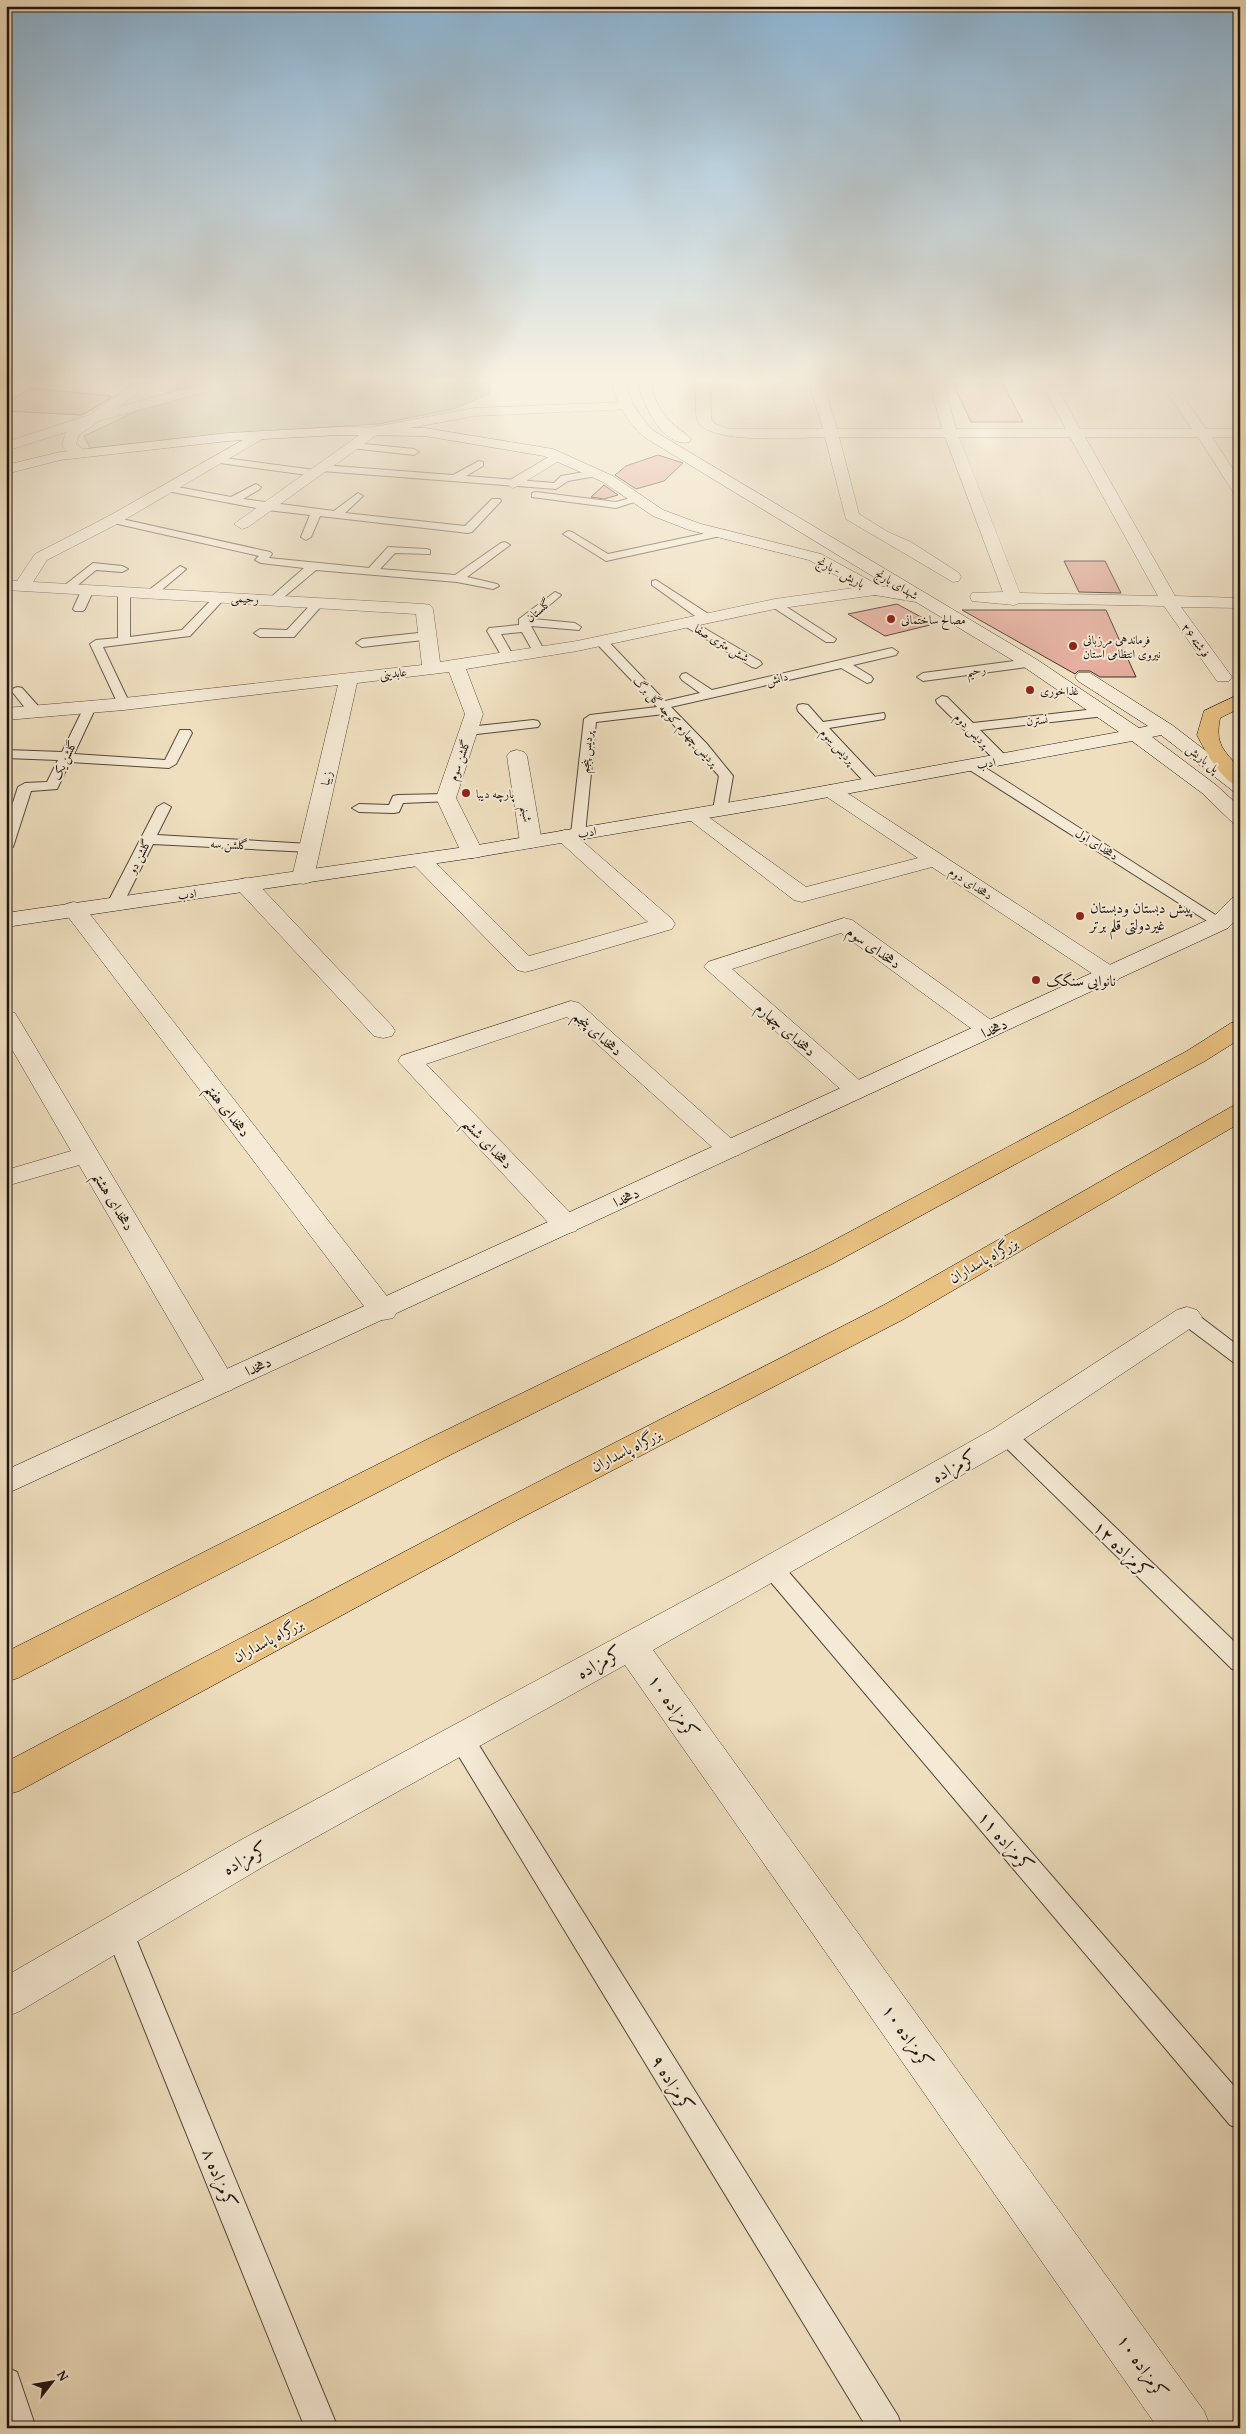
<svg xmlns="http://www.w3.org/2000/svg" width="1246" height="2434" font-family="'Gentium Book Plus',Amiri,serif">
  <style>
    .green { fill: #b9c292; stroke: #6c6b50 }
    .building { fill: #e3a393; stroke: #1f140f }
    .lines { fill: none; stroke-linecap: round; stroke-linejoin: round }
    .lane-casing { stroke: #53473b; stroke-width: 2 }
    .street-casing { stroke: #53473b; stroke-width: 1 }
    .secondary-casing { stroke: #1f140f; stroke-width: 1 }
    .highway-casing { stroke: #1f140f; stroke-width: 1 }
    .lane { fill: #f5ead5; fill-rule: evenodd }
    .street { fill: #f5ead5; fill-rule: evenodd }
    .secondary { fill: #f5ead5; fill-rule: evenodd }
    .highway { fill: #e8c080; fill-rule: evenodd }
    .poi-dot { fill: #8f2418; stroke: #f5ead5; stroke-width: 2 }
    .labels { text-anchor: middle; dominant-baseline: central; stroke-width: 4; stroke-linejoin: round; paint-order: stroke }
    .far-street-label { font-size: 12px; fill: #1f140f; stroke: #f5ead5 }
    .far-poi-label { font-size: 12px; fill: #1f140f; stroke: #f5ead5; text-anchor: start }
    .poi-label { font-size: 15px; fill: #1f140f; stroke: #f5ead5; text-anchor: start }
    .street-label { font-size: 15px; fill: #1f140f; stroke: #f5ead5 }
    .near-street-label { font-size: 18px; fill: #1f140f; stroke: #f5ead5 }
  </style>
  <rect width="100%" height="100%" fill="#efdfbf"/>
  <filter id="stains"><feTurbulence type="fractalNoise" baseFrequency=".004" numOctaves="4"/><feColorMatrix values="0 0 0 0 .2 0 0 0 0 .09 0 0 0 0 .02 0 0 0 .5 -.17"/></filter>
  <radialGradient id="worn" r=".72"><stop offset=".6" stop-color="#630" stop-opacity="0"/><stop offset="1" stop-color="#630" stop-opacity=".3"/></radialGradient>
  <!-- green -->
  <path class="green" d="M 185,377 L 492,377 L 489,394 L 453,409 L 379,424 L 231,433 L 90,448 L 84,436 L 156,402 Z"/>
  <!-- building -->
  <path class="building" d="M 953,384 L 1003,384 L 1023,422 L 971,422 Z
    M 31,388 L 111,396 L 111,398 L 82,415 L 6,411 L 6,403 Z
    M 658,455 L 683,463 L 664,481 L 636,489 L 615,475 L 626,466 Z
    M 604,485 L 618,495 L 604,499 L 591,497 Z
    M 1064,561 L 1105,561 L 1121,593 L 1079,592 Z
    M 897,604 L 934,624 L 885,636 L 848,614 Z
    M 962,610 L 1106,610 L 1136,677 L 1100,677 L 1090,671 L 1078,671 L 1075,674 Z"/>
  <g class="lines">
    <!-- lane casing -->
    <g class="lane-casing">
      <path id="lane" d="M 354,443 L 414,449 L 419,452 L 414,455 L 351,448 L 349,446 Z
        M 217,457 L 315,470 L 320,473 L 315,476 L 213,462 L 213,458 Z
        M 479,461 L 483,462 L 483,466 L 466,476 L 554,483 L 561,476 L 596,470 L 601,473 L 596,476 L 568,481 L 556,489 L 322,471 L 317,468 L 322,465 L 453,475 Z
        M 256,484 L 261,487 L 260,489 L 243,499 L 334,511 L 358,493 L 363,496 L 345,513 L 465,526 L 492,499 L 500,499 L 501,501 L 472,532 L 468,533 L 320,516 L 311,537 L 306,540 L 301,537 L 310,515 L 267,510 L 167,491 L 162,488 L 167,485 L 231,497 Z
        M 536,492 L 616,502 L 638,496 L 643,499 L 616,508 L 532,497 L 532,493 Z
        M 113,517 L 270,552 L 272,554 L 269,558 L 369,568 L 388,547 L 426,549 L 430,550 L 430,554 L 395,553 L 380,569 L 455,575 L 501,543 L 505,542 L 510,545 L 467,577 L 497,584 L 499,586 L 493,589 L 457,582 L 316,570 L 278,602 L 274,603 L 268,600 L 270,598 L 304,568 L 261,563 L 255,560 L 259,556 L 109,522 L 108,520 Z
        M 721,530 L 725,531 L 725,535 L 606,561 L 563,534 L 568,531 L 572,532 L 608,554 Z
        M 93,563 L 122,566 L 128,569 L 122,572 L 96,570 L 73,589 L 65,589 L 65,585 Z
        M 180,566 L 186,569 L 184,571 L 157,594 L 149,594 L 149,590 Z
        M 656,580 L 710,615 L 710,621 L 702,621 L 652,585 L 652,581 Z
        M 88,586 L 94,589 L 85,609 L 83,611 L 75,611 L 73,609 L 82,589 Z
        M 124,588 L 130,591 L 130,637 L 182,630 L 216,595 L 220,594 L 226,597 L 190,636 L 103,647 L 130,704 L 124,708 L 118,704 L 90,644 L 96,640 L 118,638 L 118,591 Z
        M 555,592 L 561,595 L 559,597 L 533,619 L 575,623 L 581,627 L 579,630 L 531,626 L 545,652 L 539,656 L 535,655 L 522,632 L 501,634 L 514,657 L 512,660 L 504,660 L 487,631 L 489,628 L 519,625 L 519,619 Z
        M 319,599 L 325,602 L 294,637 L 260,637 L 254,633 L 260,629 L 287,630 L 315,600 Z
        M 775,601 L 779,602 L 836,639 L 834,642 L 826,642 L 771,606 L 769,604 Z
        M 687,618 L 760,661 L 762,664 L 756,668 L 752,667 L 683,625 L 681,622 Z
        M 428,632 L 434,636 L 432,639 L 362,647 L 356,643 L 362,639 Z
        M 601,637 L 605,638 L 665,701 L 700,693 L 682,680 L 680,677 L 682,674 L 686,673 L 712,690 L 892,648 L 898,652 L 896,655 L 853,665 L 871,676 L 873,679 L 871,682 L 867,683 L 841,668 L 671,707 L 707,744 L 733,776 L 727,810 L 720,814 L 713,810 L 719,776 L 664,714 L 596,722 L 585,834 L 578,838 L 571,834 L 584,719 L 590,715 L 657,707 L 597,644 L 595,641 L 597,638 Z
        M 1030,659 L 1036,663 L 1034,666 L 923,681 L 917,677 L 923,673 Z
        M 18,687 L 22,688 L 40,708 L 41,711 L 40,714 L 30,714 L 14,694 L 12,691 L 14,688 Z
        M 942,696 L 947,697 L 973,723 L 1105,708 L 1111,712 L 1105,716 L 980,730 L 1010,760 L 1003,764 L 998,763 L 937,703 L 936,700 Z
        M 90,703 L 96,707 L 74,754 L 165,760 L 180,730 L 190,730 L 192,733 L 176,764 L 169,768 L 70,762 L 57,789 L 31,791 L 13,847 L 6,851 L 6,824 L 18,787 L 25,783 L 47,782 L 58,760 L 6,758 L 6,750 L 62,752 L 84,707 Z
        M 803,704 L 808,705 L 823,722 L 884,713 L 885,716 L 884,719 L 829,728 L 878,780 L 880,783 L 878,786 L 868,786 L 798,711 L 797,708 L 798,705 Z
        M 533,720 L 538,721 L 540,724 L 538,727 L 468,735 L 461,731 L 468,727 Z
        M 973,762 L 978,763 L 1228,923 L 1225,926 L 1215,926 L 968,769 L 966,766 Z
        M 446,794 L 453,798 L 451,801 L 403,803 L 399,812 L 394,813 L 359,812 L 352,808 L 359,804 L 389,805 L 393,796 L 398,795 Z
        M 164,803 L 171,807 L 157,835 L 310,844 L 317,848 L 310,852 L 153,844 L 123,904 L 120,907 L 110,907 L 107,904 L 157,807 Z
        M 1187,1310 L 1194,1312 L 1240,1347 L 1240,1364 L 1233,1362 L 1180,1322 L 1177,1317 L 1180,1312 Z
        M 1007,1429 L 1015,1431 L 1240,1647 L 1240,1671 L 1232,1669 L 999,1441 L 996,1436 L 999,1431 Z
        M 772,1559 L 780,1562 L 1240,2093 L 1240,2129 L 1230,2125 L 764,1574 L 761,1568 L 764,1562 Z
        M 461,1728 L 470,1731 L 898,2416 L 902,2428 L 867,2428 L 452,1745 L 449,1738 L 452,1731 Z
        M 118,1917 L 128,1921 L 132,1929 L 338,2428 L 305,2428 L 104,1929 L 108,1921 Z
        M 6,2367 L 17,2372 L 36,2428 L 6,2428 Z"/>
    </g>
    <!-- street casing -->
    <g class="street-casing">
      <path id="street" d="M 144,377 L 159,377 L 119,407 L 227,377 L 249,377 L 248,380 L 99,421 L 79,435 L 76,444 L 87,453 L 85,456 C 76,458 67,453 62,445 L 66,432 L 6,451 L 6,442 L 89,415 Z
        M 696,377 L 710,377 L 711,419 L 715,424 L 729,429 L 823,429 L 807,377 L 821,377 L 837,429 L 942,429 L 928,377 L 942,377 L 956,429 L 1066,429 L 1038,377 L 1051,377 L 1080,429 L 1192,429 L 1156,377 L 1169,377 L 1206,429 L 1240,429 L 1240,437 L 1212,437 L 1240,480 L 1240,496 L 1235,495 L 1198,437 L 1085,437 L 1175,596 L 1240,598 L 1240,608 L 1181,607 L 1232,677 L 1229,681 L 1217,681 L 1164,606 L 1020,603 L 1014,605 L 972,601 L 970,597 L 972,593 L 1003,592 L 945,437 L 839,437 L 859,514 L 888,532 L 911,542 L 959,573 L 961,577 L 959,581 L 953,582 L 846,519 L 825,437 C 802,437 704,446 697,419 C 694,407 697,390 696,377 ZM 959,437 L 1070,437 L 1158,596 L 1020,593 Z
        M 627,402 L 632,403 L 634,406 L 632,409 L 474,416 L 378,434 L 248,527 L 242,529 L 234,524 L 369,428 L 474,408 Z
        M 259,431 L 266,435 L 264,438 L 119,523 L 47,560 L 33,582 L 424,604 L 430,605 L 433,609 L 440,662 L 577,641 L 775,599 L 875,585 L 881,586 L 883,590 L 881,594 L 875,595 L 775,609 L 577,651 L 466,669 L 483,714 L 456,798 L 483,852 L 480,857 L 472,858 L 464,857 L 461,852 L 436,798 L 465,714 L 449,672 L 357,683 L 314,877 L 311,882 L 303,884 L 295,882 L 292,877 L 338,685 L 124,710 L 6,720 L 6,708 L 124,698 L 422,665 L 416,614 L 6,590 L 6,580 L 17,581 L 35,554 L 107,517 Z
        M 557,452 L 562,453 L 564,456 L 562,459 L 518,486 L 513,488 L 505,483 Z
        M 517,750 L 524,752 L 527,756 L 542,842 L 538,846 L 531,848 L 524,846 L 520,842 L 507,756 L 510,752 Z
        M 831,785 L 838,787 L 1118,970 L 1122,975 L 1118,980 L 1110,982 L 1102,980 L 932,867 L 802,902 L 794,900 L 683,815 L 686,811 L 693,809 L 700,811 L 806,887 L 918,858 L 824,795 L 821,791 L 824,787 Z
        M 565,830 L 572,832 L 672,919 L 675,924 L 672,929 L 533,970 L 525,972 L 517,970 L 409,860 L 412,855 L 420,854 L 428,855 L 529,956 L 648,922 L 558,840 L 554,836 L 558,832 Z
        M 246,878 L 254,880 L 392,1026 L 395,1031 L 392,1036 L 383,1038 L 374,1036 L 238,890 L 235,885 L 238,880 Z
        M 74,902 L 82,904 L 393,1304 L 398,1311 L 393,1318 L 383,1320 L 373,1318 L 66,914 L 63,909 L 66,904 Z
        M 844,918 L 852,920 L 998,1025 L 1001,1030 L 998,1035 L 989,1037 L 980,1035 L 841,933 L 732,969 L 865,1085 L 869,1090 L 865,1095 L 856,1098 L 847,1095 L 704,967 L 708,962 Z
        M 571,1001 L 579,1003 L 743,1149 L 739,1155 L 730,1157 L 721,1155 L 567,1017 L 426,1064 L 576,1219 L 580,1225 L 576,1231 L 566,1234 L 556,1231 L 398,1061 L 401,1056 Z
        M 6,1011 L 15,1013 L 18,1018 L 236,1383 L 232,1390 L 221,1393 L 210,1390 L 79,1165 L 6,1186 L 6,1170 L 71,1151 L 6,1039 Z
        M 1187,1307 L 1197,1310 L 1202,1317 L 1197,1324 L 1015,1445 L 653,1650 L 1204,2411 L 1211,2428 L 1158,2428 L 625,1665 L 266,1865 L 20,2011 L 6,2017 L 6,1976 L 239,1841 L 743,1569 L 993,1429 L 1177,1310 Z"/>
    </g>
    <!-- secondary casing -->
    <g class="secondary-casing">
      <path id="secondary" d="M 611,377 L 625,377 C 627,398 639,417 654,431 L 1036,659 L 1139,728 L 1148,726 L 1078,681 L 1075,677 L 1078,673 L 1090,673 L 1172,725 L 1240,777 L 1240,793 L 1233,791 L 1161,735 L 1152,737 L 1216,785 L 1240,807 L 1240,825 L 1233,823 L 1202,793 L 1132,741 L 791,804 L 472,858 L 6,927 L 6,913 L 472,846 L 791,792 L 1119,732 L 1024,667 L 916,602 L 869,594 L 809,560 L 689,530 L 653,516 L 603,482 L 544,456 L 425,436 L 339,435 L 228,441 L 60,460 L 6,474 L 6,465 L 60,452 L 228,433 L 339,427 L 425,428 L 553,449 L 613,476 L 663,510 L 701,524 L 821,554 L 880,586 L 892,588 L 644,437 C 627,422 614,400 611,377 Z
        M 636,377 L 650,377 C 653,397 660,414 675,426 C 681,431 687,434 691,439 L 689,442 C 662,449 640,398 636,377 Z
        M 1240,896 L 1240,916 L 1228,928 L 6,1494 L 6,1470 L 1212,918 L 1232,898 Z"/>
    </g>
    <!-- highway casing -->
    <g class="highway-casing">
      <path id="highway" d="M 1240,694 L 1240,708 L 1220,718 C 1215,745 1223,749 1240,769 L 1240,787 C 1222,782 1205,751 1197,735 L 1204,711 Z
        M 1240,1021 L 1240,1039 L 1205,1061 L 834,1263 L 452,1454 L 18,1678 L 6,1682 L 6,1652 L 430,1438 L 814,1251 L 1187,1051 L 1231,1023 Z
        M 1240,1104 L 1240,1123 L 904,1319 L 517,1520 L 19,1791 L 6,1795 L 6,1762 L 495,1504 L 884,1305 L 1231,1107 Z"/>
    </g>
    <!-- lane -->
    <use href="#lane" class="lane"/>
    <!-- street -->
    <use href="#street" class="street"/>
    <!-- secondary -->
    <use href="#secondary" class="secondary"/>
    <!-- highway -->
    <use href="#highway" class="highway"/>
  </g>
  <!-- sky -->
  <linearGradient id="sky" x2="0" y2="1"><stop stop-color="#8bb6d7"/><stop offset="0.53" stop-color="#f8f1e2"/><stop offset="1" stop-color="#f8f1e2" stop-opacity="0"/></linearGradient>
  <rect width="1246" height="718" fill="url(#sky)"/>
  <!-- markers -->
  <g class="poi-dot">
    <circle cx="891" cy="619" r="5"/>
    <circle cx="1073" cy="646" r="5"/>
    <circle cx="1030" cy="690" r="5"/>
    <circle cx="466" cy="793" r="5"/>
    <circle cx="1080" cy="916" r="5"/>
    <circle cx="1036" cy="980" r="5"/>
  </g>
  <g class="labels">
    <!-- far-street labels -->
    <g class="far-street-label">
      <text transform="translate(841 572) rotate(28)">باریش - بارنج</text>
      <text transform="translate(897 584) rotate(31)">شهدای بارنج</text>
      <text transform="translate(245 598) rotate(3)">رحیمی</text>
      <text transform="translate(538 610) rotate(-42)">گلستان</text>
      <text transform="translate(1196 640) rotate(54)">۲۶ فرشته</text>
      <text transform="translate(722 643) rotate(31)">شش متری صفا</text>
      <text transform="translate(976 670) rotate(-8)">رحیم</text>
      <text transform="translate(393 673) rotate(-7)">عابدینی</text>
      <text transform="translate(777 678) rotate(-13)">دانش</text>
      <text transform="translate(1037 720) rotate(-6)">نسترن</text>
      <text transform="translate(676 721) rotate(47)">پردیس چهارم کوچه گل برگ</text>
      <text transform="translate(972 730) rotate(45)">پردیس دوم</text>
      <text transform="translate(838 746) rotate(47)">پردیس سوم</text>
      <text transform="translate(586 752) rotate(-84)">پردیس پنجم</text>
      <text transform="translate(1203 758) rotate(38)">پل باریش</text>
      <text transform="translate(64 760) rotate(-65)">گلشن یک</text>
      <text transform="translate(459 760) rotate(-71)">گلشن سوم</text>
      <text transform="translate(986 763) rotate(-10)">ادب</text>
      <text transform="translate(326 778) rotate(-77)">زیبا</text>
      <text transform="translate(527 814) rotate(81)">شبنم</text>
      <text transform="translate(587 832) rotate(-9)">ادب</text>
      <text transform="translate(229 844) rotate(3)">گلشن سه</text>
      <text transform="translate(1097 844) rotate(32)">دهخدای اول</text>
      <text transform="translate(139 856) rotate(-63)">گلشن دو</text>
      <text transform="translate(971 883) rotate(33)">دهخدای دوم</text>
      <text transform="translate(187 894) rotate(-8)">ادب</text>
    </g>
    <!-- far-poi labels -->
    <g class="far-poi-label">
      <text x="901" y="619">مصالح ساختمانی</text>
      <text x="1083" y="639">فرماندهی مرزبانی<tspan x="1083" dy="14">نیروی انتظامی استان</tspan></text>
      <text x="1040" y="690">غذاخوری</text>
      <text x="476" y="793">پارچه دیبا</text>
    </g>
    <!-- poi labels -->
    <g class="poi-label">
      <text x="1090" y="907">پیش دبستان ودبستان<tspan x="1090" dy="17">غیردولتی قلم برتر</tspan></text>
      <text x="1046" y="980">نانوایی سنگک</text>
    </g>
    <!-- street labels -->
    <g class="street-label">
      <text transform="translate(874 947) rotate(35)">دهخدای سوم</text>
      <text transform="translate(994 1028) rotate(-24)">دهخدا</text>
      <text transform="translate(786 1029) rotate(41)">دهخدای چهارم</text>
      <text transform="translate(598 1033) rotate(41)">دهخدای پنجم</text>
      <text transform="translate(228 1110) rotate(52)">دهخدای هفتم</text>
      <text transform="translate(488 1143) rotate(46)">دهخدای ششم</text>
      <text transform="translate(626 1197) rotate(-25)">دهخدا</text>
      <text transform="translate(114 1201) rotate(59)">دهخدای هشتم</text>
      <text transform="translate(983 1260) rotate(-30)">بزرگراه پاسداران</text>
      <text transform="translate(258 1366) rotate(-24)">دهخدا</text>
      <text transform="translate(626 1450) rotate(-27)">بزرگراه پاسداران</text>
      <text transform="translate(268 1640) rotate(-28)">بزرگراه پاسداران</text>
    </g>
    <!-- near-street labels -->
    <g class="near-street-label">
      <text transform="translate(954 1466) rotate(-29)">کرمزاده</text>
      <text transform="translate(1123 1549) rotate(44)">کرمزاده ١٢</text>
      <text transform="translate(599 1662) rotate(-29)">کرمزاده</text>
      <text transform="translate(674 1706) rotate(55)">کرمزاده ١٠</text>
      <text transform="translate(1006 1841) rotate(49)">کرمزاده ١١</text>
      <text transform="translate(245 1858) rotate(-29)">کرمزاده</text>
      <text transform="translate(908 2036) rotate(55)">کرمزاده ١٠</text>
      <text transform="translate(673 2083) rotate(58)">کرمزاده ٩</text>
      <text transform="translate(220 2178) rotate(68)">کرمزاده ٨</text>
      <text transform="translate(1143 2366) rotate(55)">کرمزاده ١٠</text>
    </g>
  </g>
  <!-- margin -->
  <rect width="1246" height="2434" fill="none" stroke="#efdfbf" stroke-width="25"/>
  <rect x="8" y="8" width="1231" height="2419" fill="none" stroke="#1f140f" stroke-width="2.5"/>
  <rect x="12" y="12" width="1221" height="2409" fill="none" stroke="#1f140f"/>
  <!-- north arrow -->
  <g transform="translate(52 2382) rotate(59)" stroke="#f5ead5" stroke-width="4" paint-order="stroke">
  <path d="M0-4L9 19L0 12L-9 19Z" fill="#1f140f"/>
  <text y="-8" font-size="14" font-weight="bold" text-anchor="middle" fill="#1f140f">N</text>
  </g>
  <rect width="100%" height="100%" filter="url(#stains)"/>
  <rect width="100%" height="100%" fill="url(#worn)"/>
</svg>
